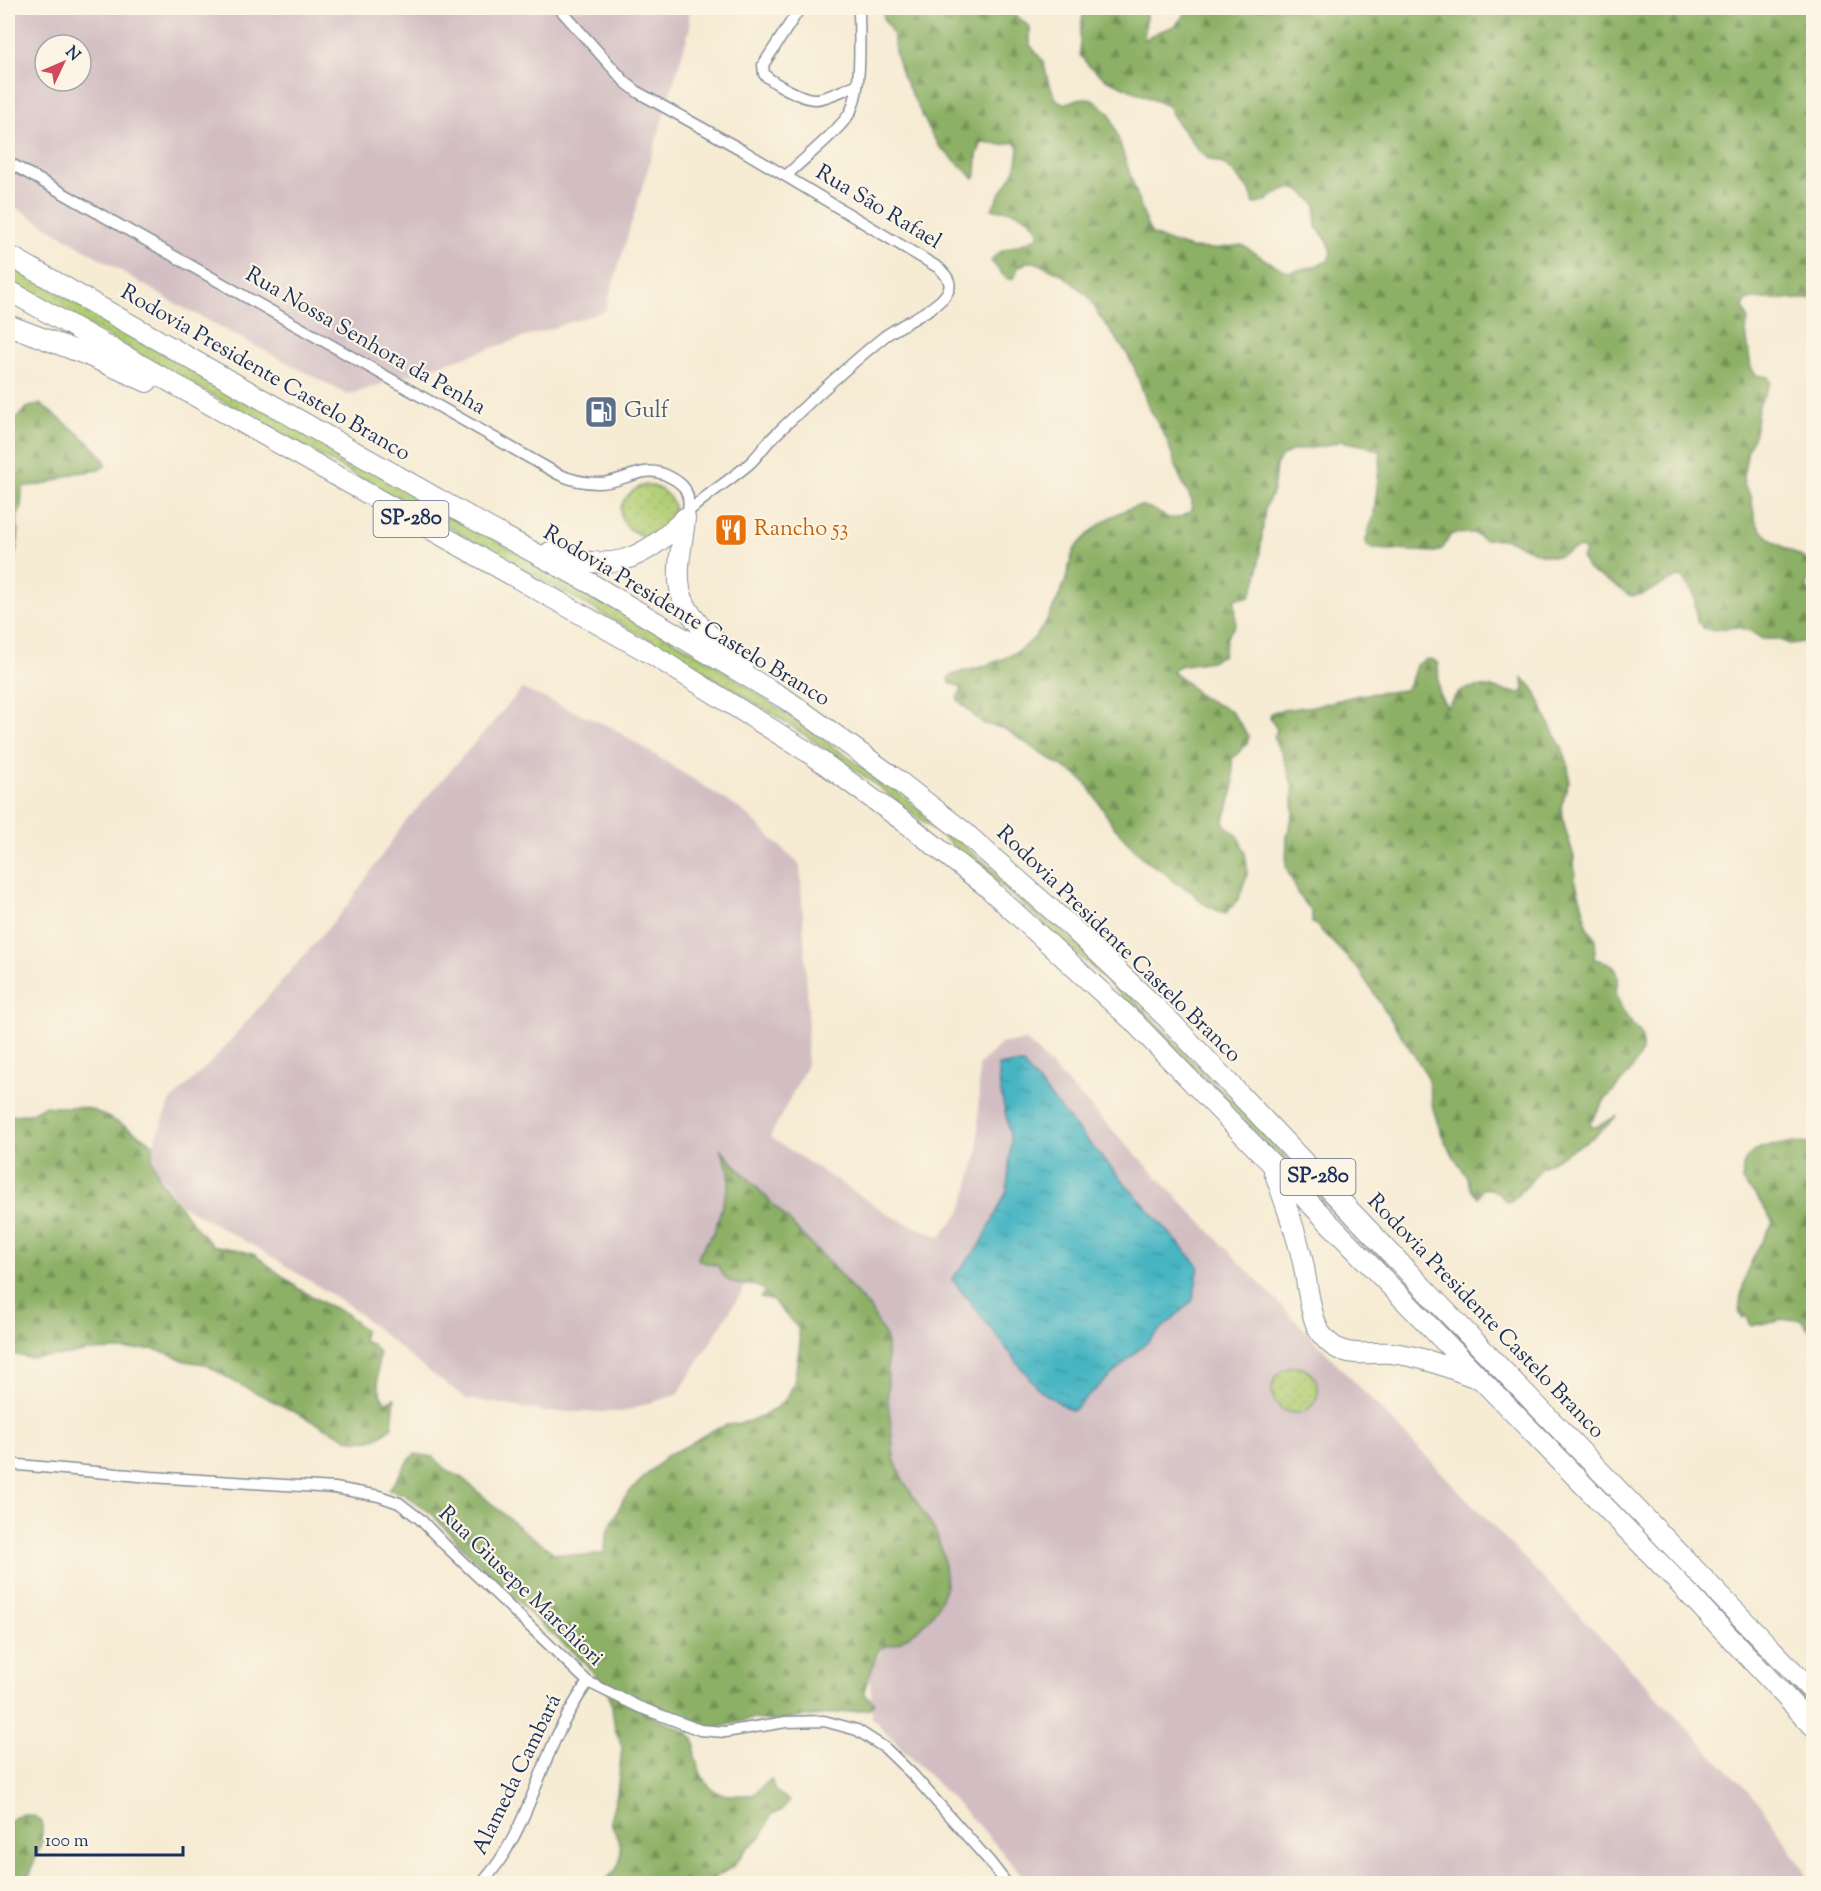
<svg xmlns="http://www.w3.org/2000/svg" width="1821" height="1891" font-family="'Sorts Mill Goudy',serif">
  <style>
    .industrial { fill: #d2bec2; fill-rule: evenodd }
    .green { fill: url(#green-dots); stroke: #667e68; stroke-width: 1.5 }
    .forest { fill: url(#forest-firs); stroke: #547062; stroke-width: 1.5 }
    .water { fill: url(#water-ripples); stroke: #317290; stroke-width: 1.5 }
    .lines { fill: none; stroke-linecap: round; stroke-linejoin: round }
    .street-casing { stroke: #888d98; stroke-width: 13 }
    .highway-casing { stroke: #888d98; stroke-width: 22 }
    .street { stroke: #fff; stroke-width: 10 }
    .highway { stroke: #fff; stroke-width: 20 }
    .labels { text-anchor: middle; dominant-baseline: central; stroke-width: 4.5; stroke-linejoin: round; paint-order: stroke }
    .shield { fill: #fcf5e5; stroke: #5e6a86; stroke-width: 1.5 }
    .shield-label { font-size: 21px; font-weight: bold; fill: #1b2f5e }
    .street-label { font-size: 22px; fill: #1b2f5e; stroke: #fcf5e5 }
    .service-label { font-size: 22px; fill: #4e5e75; stroke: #fcf5e5; text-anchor: start }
    .food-label { font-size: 22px; fill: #c56008; stroke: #fcf5e5; text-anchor: start }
  </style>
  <defs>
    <pattern id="green-dots" width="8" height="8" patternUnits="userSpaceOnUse" patternTransform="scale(1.5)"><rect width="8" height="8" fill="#b1cd73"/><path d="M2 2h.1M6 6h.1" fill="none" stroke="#98b066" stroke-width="1.8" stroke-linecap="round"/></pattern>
    <pattern id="forest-firs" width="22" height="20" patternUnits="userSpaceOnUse" patternTransform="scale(1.5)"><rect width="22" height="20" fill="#8cb065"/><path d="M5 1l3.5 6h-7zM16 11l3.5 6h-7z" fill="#729056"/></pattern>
    <pattern id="water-ripples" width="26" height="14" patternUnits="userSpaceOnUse" patternTransform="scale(1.5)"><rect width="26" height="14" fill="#47b5c2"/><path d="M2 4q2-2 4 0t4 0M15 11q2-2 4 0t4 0" fill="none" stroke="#3a94a1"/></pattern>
  </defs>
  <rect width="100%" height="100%" fill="#fcf5e5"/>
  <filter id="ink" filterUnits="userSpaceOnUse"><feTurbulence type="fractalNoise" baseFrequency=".0167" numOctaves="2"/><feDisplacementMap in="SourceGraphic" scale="12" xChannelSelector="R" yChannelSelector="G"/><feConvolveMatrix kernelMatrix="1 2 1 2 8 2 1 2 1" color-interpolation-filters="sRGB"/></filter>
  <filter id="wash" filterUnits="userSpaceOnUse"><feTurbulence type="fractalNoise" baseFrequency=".008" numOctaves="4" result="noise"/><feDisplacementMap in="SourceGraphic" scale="24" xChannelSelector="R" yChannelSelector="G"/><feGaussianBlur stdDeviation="1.35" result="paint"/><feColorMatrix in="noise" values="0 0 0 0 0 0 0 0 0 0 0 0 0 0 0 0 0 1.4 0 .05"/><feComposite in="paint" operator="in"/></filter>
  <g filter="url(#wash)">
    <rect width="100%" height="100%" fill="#f6ebd3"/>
    <!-- industrial -->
    <path class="industrial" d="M 8,8 L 688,8 L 690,28 L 605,311 L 348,395 L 171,301 L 8,203 ZM 45,45 L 81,45 L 81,81 L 45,81 Z
      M 522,689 L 611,727 L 743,811 L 800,865 L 808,1009 L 807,1065 L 770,1137 L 891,1216 L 940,1237 L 962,1210 L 978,1152 L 979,1065 L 1002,1043 L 1027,1041 L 1761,1805 L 1802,1867 L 1809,1883 L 1029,1883 L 983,1830 L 872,1718 L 870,1673 L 896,1623 L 899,1515 L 875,1323 L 748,1282 L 678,1394 L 622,1412 L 547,1412 L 467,1399 L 420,1365 L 351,1307 L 259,1249 L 181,1205 L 148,1158 L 170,1102 L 214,1059 L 347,906 L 404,823 Z"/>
    <!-- green -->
    <path class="green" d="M 8,265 L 710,661 L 895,790 L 1002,877 L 1110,975 L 1813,1703 L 1813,1712 L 1156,1029 C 1054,929 948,834 830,752 C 726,680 613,620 503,558 C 338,465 173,373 8,281 Z
      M 647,485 C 662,486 680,502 672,518 C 668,527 659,534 654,541 C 645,537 630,532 625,524 C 612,506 631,488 647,485 Z
      M1272 1390a23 23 0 1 1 46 0a23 23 0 1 1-46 0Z"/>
    <!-- forest -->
    <path class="forest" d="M 884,8 L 1009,8 L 1030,28 L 1030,45 L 1043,61 L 1048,81 L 1057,100 L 1065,104 C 1087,93 1093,98 1110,114 L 1148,228 L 1152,234 L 1162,239 L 1191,248 L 1213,249 L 1242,245 L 1272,264 L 1289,272 L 1315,266 L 1328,261 L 1331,254 L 1328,241 L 1316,227 L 1316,205 C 1301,188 1292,182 1271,197 C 1265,202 1262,204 1254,204 L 1250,191 L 1232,171 L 1223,164 L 1209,159 L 1200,152 L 1176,121 L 1168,106 L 1106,79 L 1090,67 L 1080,55 L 1080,32 L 1083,15 L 1080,8 L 1147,8 L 1144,40 L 1158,32 L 1175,26 L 1190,8 L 1813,8 L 1813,299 L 1752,299 L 1746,301 L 1743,306 L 1748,319 L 1746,332 L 1751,368 L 1756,375 L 1768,377 L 1771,382 L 1758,407 L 1755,433 L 1748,449 L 1743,477 L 1744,485 L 1751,497 L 1755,519 L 1760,529 L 1774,542 L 1809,561 L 1811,573 L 1806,586 L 1809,591 L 1813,591 L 1813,656 L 1811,643 L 1809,641 L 1790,644 L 1777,639 L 1762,639 L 1750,631 L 1738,627 L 1713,630 L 1703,628 L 1697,621 L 1694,594 L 1681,577 C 1667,578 1643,600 1629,595 C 1623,592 1617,585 1610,582 C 1597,576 1588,572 1582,559 L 1585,551 L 1580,548 C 1568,549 1563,558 1549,556 C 1526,552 1509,533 1485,540 L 1473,533 L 1451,534 L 1443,548 L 1436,552 L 1373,549 L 1367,546 L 1366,540 L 1374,514 L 1381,452 L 1366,446 L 1341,441 L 1324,446 L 1291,451 L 1282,456 L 1276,465 L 1273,491 L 1265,508 L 1257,579 L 1250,597 L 1237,598 L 1235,600 L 1236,624 L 1227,637 L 1223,655 L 1211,661 L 1179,666 L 1172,672 L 1183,679 L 1200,696 L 1231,711 L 1249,736 L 1247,744 L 1232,759 L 1234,786 L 1224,820 L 1227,827 L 1238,836 L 1245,853 L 1247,865 L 1247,874 L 1239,898 L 1225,914 L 1202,903 L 1191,891 L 1174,882 L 1163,871 L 1146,861 L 1114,827 L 1089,787 L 1078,776 L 1061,766 L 1005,729 L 982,723 L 958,700 L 957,698 L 961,691 L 961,687 L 950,683 L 948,678 C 957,671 967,671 978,668 C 996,662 1017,655 1031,641 C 1044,629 1058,599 1065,582 C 1069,571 1070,556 1076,547 C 1082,540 1092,531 1099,525 C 1109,517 1128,507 1141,506 C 1160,506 1164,530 1191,511 L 1192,501 L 1179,475 L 1167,440 L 1148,406 L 1134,367 L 1126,352 L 1098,314 L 1089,297 L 1060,273 L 1035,262 L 1027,262 L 1018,268 L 1014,278 L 1010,280 L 1004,276 L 991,261 C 1002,244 1025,248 1039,235 C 1037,222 1023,214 1011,211 C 1005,209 998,211 992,209 C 1002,185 1021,174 1018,145 L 1015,142 L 1003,145 L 982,142 L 977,155 L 976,175 L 974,178 L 939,146 L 932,135 L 902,75 L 895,51 L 893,34 L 884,19 L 883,10 Z
      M 40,404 C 55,416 103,448 106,465 L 99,470 L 76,473 L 43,485 L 26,486 L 22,488 L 21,509 L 17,516 L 18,539 L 10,581 L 10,595 L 8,603 L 8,426 L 27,408 Z
      M 1427,659 L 1434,660 L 1438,664 L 1439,694 L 1447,707 C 1451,702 1455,695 1460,692 C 1477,681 1502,690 1519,694 L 1524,690 L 1523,679 L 1533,687 L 1552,730 L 1562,747 L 1568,764 L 1569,781 L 1561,807 L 1565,828 L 1574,857 L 1575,880 L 1583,907 L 1587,928 L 1596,939 L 1594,959 C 1605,961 1616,963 1618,977 C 1618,984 1615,988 1617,995 C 1619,1004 1626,1017 1632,1024 C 1635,1028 1639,1030 1641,1034 C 1650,1058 1618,1084 1605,1100 C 1599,1108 1594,1116 1590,1124 L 1592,1127 L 1596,1127 L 1617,1116 L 1595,1136 L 1541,1168 L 1528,1185 L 1511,1201 L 1507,1202 C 1499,1194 1493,1186 1482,1189 L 1478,1198 L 1472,1191 L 1466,1175 L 1447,1146 L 1439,1128 L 1433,1108 L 1427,1075 L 1358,969 L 1315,924 L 1312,923 L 1312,912 L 1299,895 L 1286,867 L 1287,835 L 1293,814 L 1293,787 L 1282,753 L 1276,744 L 1274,738 L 1277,729 L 1270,718 L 1271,713 L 1276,711 L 1320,705 L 1359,695 L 1405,690 L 1410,684 L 1416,665 Z
      M 44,1106 C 58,1108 72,1106 86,1108 C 102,1112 139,1134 153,1144 L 152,1160 L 162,1183 L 194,1225 L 212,1245 L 242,1251 L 255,1255 L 299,1289 L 325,1304 L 345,1313 L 364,1330 L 363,1341 L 373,1345 L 379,1353 C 378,1369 374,1389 386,1402 L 395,1398 L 392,1427 C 376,1442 369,1442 348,1439 L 235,1382 L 205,1364 L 185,1361 L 170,1354 L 153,1349 L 87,1351 L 69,1355 L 29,1358 L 8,1353 L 8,1115 L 30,1114 Z
      M 1792,1143 L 1813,1144 L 1813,1334 L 1801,1320 L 1784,1319 L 1751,1326 L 1746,1315 L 1743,1318 L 1739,1314 C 1740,1290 1746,1271 1756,1251 C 1762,1241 1768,1232 1773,1222 L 1757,1197 L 1742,1181 C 1743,1176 1742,1170 1743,1166 C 1746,1157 1759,1146 1768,1146 C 1777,1145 1783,1146 1792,1143 Z
      M 720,1149 L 832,1266 L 870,1309 L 883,1332 L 887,1343 L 888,1399 L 894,1459 L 903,1480 L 936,1533 L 943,1555 L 946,1586 L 938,1606 L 929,1619 L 920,1628 L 898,1643 L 881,1648 L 878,1652 L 865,1687 L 865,1694 L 874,1703 L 869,1709 L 773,1721 L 751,1719 L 717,1728 L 642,1713 C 655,1721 683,1725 693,1738 C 697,1743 694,1750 695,1756 C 696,1762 699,1768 701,1774 C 713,1799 729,1795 753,1795 L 771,1779 L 775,1791 L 789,1800 L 789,1802 L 781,1811 L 771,1814 L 762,1836 L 747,1848 L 734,1866 L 706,1883 L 602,1883 L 615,1871 L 620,1861 L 621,1848 L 610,1820 L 617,1794 L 622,1747 L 615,1729 L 611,1701 L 608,1692 L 586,1664 L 543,1626 L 465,1550 L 431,1513 L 403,1494 L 389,1490 C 399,1476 402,1466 415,1454 L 434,1457 L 447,1471 L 462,1478 L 516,1525 L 554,1553 L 587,1556 L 604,1553 L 607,1533 L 623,1500 L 633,1488 L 669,1454 L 685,1447 L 711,1431 L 727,1425 L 742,1423 L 762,1417 L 776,1408 L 787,1398 L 794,1383 L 800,1343 L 798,1328 L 773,1301 L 760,1297 L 765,1291 C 748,1277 732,1296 718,1266 L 702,1262 L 698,1259 L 700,1252 L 714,1232 L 729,1184 L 729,1170 Z
      M 23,1814 L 34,1816 L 42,1822 L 42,1843 L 31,1869 L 30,1880 L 23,1883 L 8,1883 L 8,1821 Z"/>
    <!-- water -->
    <path class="water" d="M 1023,1064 L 1090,1144 L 1199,1266 L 1193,1300 L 1072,1411 L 1039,1390 L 952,1279 L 981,1244 L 1007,1190 L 1011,1140 L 1000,1088 L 998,1065 Z"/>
  </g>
  <g filter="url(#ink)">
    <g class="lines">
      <!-- street casing -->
      <g class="street-casing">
        <path id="street" d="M 559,8 L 625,82 L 639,93 L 742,150 L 939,268 C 945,274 953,282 948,291 C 940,308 901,324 885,336 C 845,368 807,404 770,440 C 763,448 757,457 749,464 C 729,481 707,494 688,512
          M 800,8 L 763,65 L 764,74 C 771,82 804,100 815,99 C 827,99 845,89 856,85
          M 8,162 L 558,474 C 571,480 584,483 598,483 C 626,483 642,462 670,477 C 676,480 681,483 685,489 C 689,497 690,507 686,515
          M 786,176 C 803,159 837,133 849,114 C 863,91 859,34 859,8
          M 8,1464 L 151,1477 L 335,1488 L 379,1496 L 399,1503 L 420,1519 L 445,1545 L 588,1682 L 639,1707 L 700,1730 L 725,1732 L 786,1722 L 824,1721 L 857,1730 L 885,1748 L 913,1775 L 990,1862 L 1007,1884
          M 481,1884 C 518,1845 533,1790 554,1742 C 564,1720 575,1701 588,1682"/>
      </g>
      <!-- highway casing -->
      <g class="highway-casing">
        <path id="highway" d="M 8,255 L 489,528 L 590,583 L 787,700 L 892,776 L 964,832 L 1070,926 L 1168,1019 L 1436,1301 L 1814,1693
          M 8,290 L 653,655 L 811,754 L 906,823 L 986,886 L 1133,1021 L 1674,1578 L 1814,1727
          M 8,325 L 87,355 L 147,382
          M 685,518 C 683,541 676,567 680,589 C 686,621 720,644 743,664
          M 550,552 C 609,574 642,562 685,518
          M 1274,1171 C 1284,1200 1295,1228 1302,1258 C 1307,1279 1309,1310 1318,1329 C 1323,1338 1332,1347 1341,1350 C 1357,1356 1374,1352 1391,1353 C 1421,1356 1447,1367 1474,1377"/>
      </g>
      <!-- street -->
      <use href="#street" class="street"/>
      <!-- highway -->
      <use href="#highway" class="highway"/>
    </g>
  </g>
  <!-- icons -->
  <defs>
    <g id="fuel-square" transform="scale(1.725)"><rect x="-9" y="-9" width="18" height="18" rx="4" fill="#5c6f8a" stroke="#fcf5e5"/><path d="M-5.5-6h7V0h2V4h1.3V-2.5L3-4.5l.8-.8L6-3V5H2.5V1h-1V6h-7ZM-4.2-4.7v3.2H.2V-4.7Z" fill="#fff"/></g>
    <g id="restaurant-square" transform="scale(1.725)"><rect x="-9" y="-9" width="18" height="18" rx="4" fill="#e8710a" stroke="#fcf5e5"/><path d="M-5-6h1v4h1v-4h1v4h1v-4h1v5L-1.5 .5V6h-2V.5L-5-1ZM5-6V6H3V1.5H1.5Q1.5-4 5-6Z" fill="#fff"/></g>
  </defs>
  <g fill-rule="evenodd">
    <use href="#fuel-square" x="601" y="412"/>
    <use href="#restaurant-square" x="731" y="530"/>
  </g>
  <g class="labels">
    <!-- shield labels -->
    <g class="shield">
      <rect x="373.5" y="501" width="75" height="36" rx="4.5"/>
      <rect x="1280.5" y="1159" width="75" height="36" rx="4.5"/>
    </g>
    <g class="shield-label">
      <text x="411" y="519">SP-280</text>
      <text x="1318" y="1177">SP-280</text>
    </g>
    <!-- street labels -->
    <g class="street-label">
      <text transform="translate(878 208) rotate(31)">Rua São Rafael</text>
      <text transform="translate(365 342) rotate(30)">Rua Nossa Senhora da Penha</text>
      <text transform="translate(265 374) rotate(30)">Rodovia Presidente Castelo Branco</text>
      <text transform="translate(686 617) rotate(31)">Rodovia Presidente Castelo Branco</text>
      <text transform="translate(1118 945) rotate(44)">Rodovia Presidente Castelo Branco</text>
      <text transform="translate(1485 1317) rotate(46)">Rodovia Presidente Castelo Branco</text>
      <text transform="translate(520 1587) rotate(44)">Rua Giusepe Marchiori</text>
      <text transform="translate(518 1775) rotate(-64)">Alameda Cambará</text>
    </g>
    <!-- service labels -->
    <g class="service-label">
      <text x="624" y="412">Gulf</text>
    </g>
    <!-- food labels -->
    <g class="food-label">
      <text x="754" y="530">Rancho 53</text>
    </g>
  </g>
  <!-- margin -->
  <rect width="1821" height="1891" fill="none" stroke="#fcf5e5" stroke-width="30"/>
  <!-- north arrow -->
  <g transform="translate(63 63) rotate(46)"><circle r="28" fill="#fcf5e5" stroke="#a2a6af" stroke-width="1.5"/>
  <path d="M0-4.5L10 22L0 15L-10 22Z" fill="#d1495b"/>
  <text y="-9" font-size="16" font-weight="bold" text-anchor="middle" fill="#1b2f5e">N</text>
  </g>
  <!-- scale -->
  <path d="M36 1846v9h147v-9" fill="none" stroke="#1b2f5e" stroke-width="3"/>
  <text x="45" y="1846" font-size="18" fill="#1b2f5e" stroke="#fcf5e5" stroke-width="4.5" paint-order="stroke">100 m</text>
</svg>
